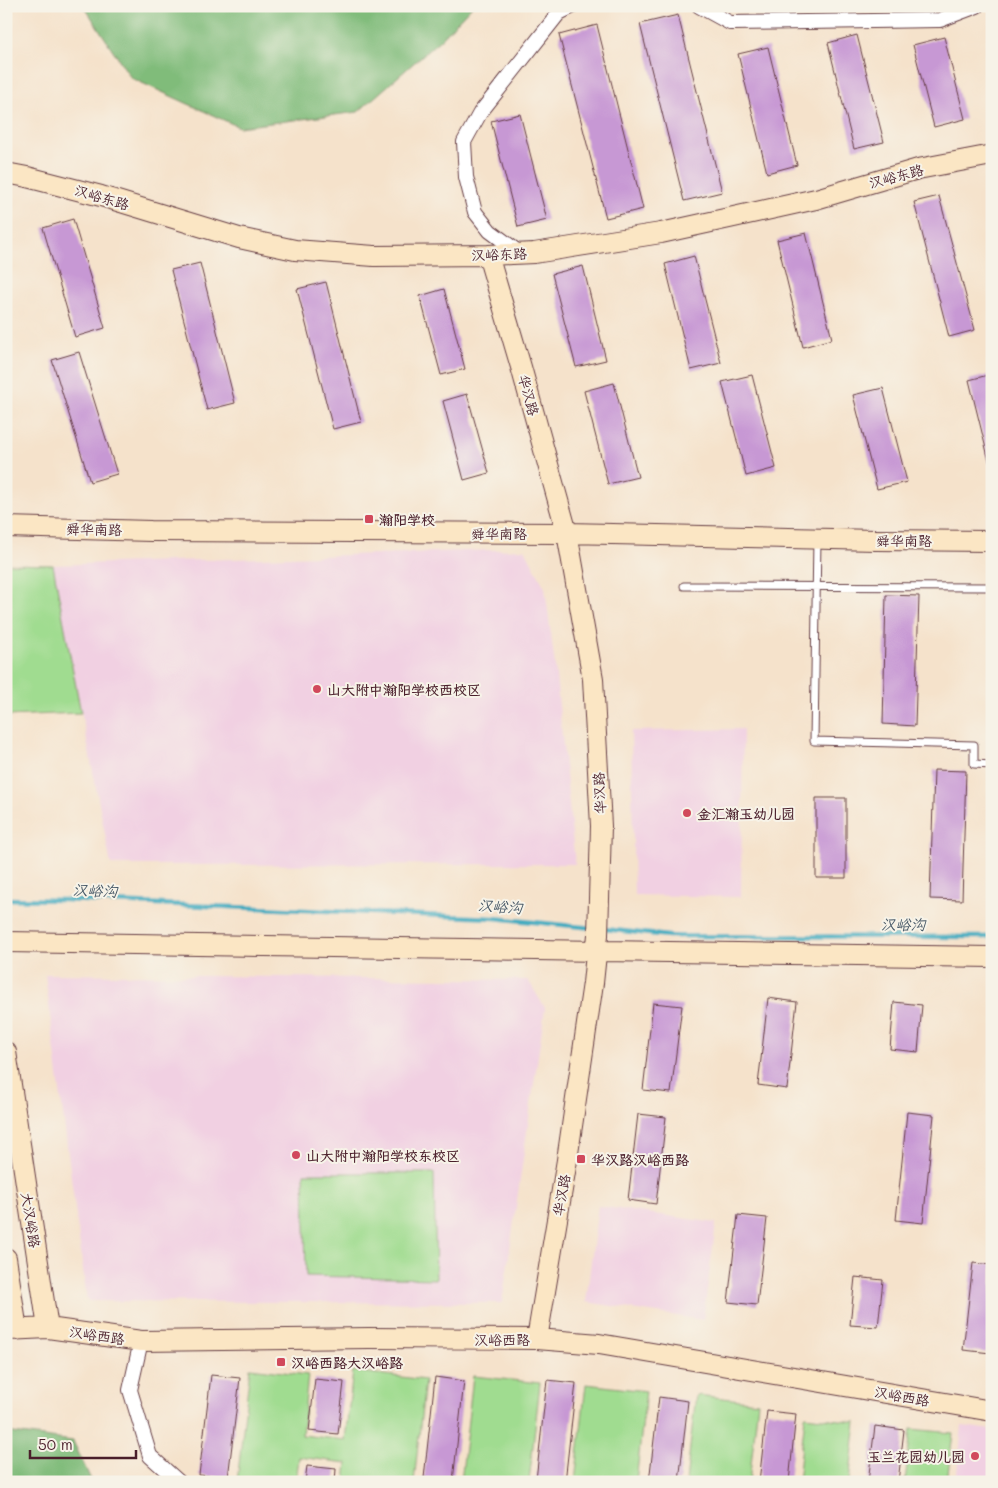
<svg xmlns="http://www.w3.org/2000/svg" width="998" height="1488" font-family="Mali,'LXGW WenKai TC',sans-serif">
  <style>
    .built { fill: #f1d0e2 }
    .green { fill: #a0dc90; stroke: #757e5e }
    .forest { fill: #80bc7a; stroke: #656e52 }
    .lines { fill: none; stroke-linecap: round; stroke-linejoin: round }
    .stream { stroke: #3faabf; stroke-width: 4.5 }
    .building { fill: #c798d4 }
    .lane-casing { stroke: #643c43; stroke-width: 9 }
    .street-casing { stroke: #643c43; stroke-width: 16 }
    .secondary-casing { stroke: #643c43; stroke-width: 22 }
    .lane { stroke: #fff; stroke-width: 7 }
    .street { stroke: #fff; stroke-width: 14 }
    .secondary { stroke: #fbe6c4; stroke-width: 20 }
    .poi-dot { fill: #d1495b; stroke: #f7f3e8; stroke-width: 2 }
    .labels { text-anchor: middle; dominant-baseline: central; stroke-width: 4; stroke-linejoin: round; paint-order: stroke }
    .street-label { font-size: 14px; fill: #4a1f2b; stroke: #f7f3e8 }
    .poi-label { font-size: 14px; font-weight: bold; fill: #4a1f2b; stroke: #f7f3e8; text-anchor: start }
    .water-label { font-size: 15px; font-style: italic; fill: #465766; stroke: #f7f3e8 }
  </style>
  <rect width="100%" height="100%" fill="#f7f3e8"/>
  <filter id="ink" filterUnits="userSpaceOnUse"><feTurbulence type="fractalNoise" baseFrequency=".02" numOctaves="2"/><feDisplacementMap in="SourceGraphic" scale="10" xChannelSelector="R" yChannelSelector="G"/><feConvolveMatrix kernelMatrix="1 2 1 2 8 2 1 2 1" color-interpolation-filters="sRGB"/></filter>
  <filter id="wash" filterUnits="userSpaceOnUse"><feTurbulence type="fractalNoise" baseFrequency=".0096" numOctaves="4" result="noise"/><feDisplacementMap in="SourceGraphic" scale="20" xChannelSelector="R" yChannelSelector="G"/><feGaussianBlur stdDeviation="1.12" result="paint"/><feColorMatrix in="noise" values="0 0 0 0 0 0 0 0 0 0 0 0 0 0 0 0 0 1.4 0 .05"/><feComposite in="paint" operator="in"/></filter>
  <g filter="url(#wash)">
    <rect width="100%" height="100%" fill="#f5e2cb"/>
    <!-- built -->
    <path class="built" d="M 525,549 L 545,588 L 555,666 L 575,864 L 111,865 L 53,565 Z
      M 743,729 L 741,897 L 634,895 L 631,731 Z
      M 45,974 L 528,980 L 545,1008 L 502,1303 L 87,1301 Z
      M 598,1206 L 716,1223 L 703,1320 L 586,1302 Z
      M 962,1426 L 992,1430 L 992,1482 L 956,1482 Z"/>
    <!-- green -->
    <path class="green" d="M 6,564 L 53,565 L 81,713 L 6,716 Z
      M 304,1173 L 434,1173 L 436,1279 L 306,1276 Z
      M 250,1368 L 308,1375 L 302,1435 L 345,1440 L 353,1371 L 425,1380 L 414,1482 L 345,1482 L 347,1463 L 299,1457 L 296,1482 L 237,1482 Z
      M 473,1376 L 540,1383 L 529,1482 L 461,1482 Z
      M 586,1384 L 646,1391 L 636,1482 L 575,1482 Z
      M 696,1395 L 758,1402 L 749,1482 L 686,1482 Z
      M 805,1416 L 856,1422 L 849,1482 L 798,1482 Z
      M 911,1429 L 953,1433 L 947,1482 L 905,1482 Z"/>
    <!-- forest -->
    <path class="forest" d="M 84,6 L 472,6 L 441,39 L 358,112 L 239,127 L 131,78 Z
      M 6,1432 L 73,1441 L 92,1482 L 6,1482 Z"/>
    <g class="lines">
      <!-- stream -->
      <path class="stream" d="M 6,899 L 64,900 L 494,918 L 593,928
        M 604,929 L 669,936 L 992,937"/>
    </g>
    <g id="blocks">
      <!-- building -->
      <path class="building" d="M 678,15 L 722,192 L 684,201 L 640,24 Z
        M 597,25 L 643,209 L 606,218 L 559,35 Z
        M 857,35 L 884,142 L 854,149 L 828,43 Z
        M 944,37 L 965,119 L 934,127 L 913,45 Z
        M 768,47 L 797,165 L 767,173 L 738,54 Z
        M 520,114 L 547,220 L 518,227 L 491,121 Z
        M 939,196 L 975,330 L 949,337 L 914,202 Z
        M 73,219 L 105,328 L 75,337 L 43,228 Z
        M 806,233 L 832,339 L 803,347 L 777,240 Z
        M 694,256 L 721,363 L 691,370 L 665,264 Z
        M 200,263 L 235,403 L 207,410 L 171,270 Z
        M 583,266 L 606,360 L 576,367 L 552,274 Z
        M 326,282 L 361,422 L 333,429 L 297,289 Z
        M 444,289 L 465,369 L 441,375 L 420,296 Z
        M 79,352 L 117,474 L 90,482 L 52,360 Z
        M 992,374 L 992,469 L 991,469 L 969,380 Z
        M 752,375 L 776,468 L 746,476 L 722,382 Z
        M 614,383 L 638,477 L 608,484 L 584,391 Z
        M 883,388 L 907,482 L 877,489 L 853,395 Z
        M 467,394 L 489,473 L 464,480 L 443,401 Z
        M 886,595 L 919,596 L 915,726 L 883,724 Z
        M 934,770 L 966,771 L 962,900 L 930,899 Z
        M 816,798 L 846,798 L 846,878 L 816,878 Z
        M 768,998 L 797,1002 L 787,1089 L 758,1085 Z
        M 894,1002 L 922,1005 L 918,1052 L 890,1049 Z
        M 653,1003 L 682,1006 L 671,1093 L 643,1090 Z
        M 907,1112 L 934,1115 L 923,1223 L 896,1220 Z
        M 638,1114 L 666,1117 L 656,1204 L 628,1200 Z
        M 738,1215 L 767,1218 L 757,1305 L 728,1302 Z
        M 973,1263 L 992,1265 L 991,1353 L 963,1350 Z
        M 855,1277 L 883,1280 L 878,1327 L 850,1325 Z
        M 211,1375 L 240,1378 L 228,1478 L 199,1475 Z
        M 435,1377 L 464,1381 L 453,1481 L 424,1478 Z
        M 315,1379 L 344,1382 L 338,1434 L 309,1431 Z
        M 547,1380 L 576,1383 L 565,1482 L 536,1480 Z
        M 659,1397 L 688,1401 L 679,1482 L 649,1482 Z
        M 767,1411 L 796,1414 L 789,1482 L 759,1482 Z
        M 875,1426 L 904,1430 L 898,1482 L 868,1482 Z
        M 307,1466 L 336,1469 L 335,1482 L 305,1482 Z"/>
    </g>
  </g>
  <g filter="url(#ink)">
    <use href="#blocks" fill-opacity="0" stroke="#643c43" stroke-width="1"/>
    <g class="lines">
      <!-- lane casing -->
      <g class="lane-casing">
        <path id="lane" d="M 817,539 L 814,741 L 974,745 L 974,764 L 992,765
          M 684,586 L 992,587"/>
      </g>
      <!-- street casing -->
      <g class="street-casing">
        <path id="street" d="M 699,6 L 730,23 L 940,20 L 977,6
          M 521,254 L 490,231 L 475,212 L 466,177 L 464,142 L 480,113 L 559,13 L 573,6
          M 141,1341 L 130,1390 L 150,1456 L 179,1482"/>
      </g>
      <!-- secondary casing -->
      <g class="secondary-casing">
        <path id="secondary" d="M 6,173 L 27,177 L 101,196 L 239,238 L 295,250 L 374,256 L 488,255 L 534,253 L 661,233 L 816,199 L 918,169 L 992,155
          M 488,255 L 521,367 L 567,533 L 593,679 L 601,826 L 598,935 L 593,983 L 567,1160 L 537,1339
          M 6,527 L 151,531 L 567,533 L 876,540 L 992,541
          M 6,942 L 992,957
          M 6,1052 L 48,1328
          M 6,1258 L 17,1330
          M 6,1330 L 48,1328 L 141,1341 L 369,1338 L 537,1339 L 599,1344 L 992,1411"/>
      </g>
      <!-- lane -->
      <use href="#lane" class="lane"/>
      <!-- street -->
      <use href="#street" class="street"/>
      <!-- secondary -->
      <use href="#secondary" class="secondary"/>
    </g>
  </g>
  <!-- markers -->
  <g class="poi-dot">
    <rect x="364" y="514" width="10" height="10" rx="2.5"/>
    <circle cx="317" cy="689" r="5"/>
    <circle cx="687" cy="813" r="5"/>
    <circle cx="296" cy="1155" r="5"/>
    <rect x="576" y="1154" width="10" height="10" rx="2.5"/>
    <rect x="276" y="1357" width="10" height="10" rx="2.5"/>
    <circle cx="975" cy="1456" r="5"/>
  </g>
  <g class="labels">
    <!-- street labels -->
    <g class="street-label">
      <text transform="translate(896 176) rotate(-15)">汉峪东路</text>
      <text transform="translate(102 197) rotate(16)">汉峪东路</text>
      <text transform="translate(499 254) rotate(-2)">汉峪东路</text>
      <text transform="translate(529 395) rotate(75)">华汉路</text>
      <text transform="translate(94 529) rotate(1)">舜华南路</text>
      <text x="499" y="533">舜华南路</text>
      <text x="904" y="540">舜华南路</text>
      <text transform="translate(599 793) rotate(-93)">华汉路</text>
      <text transform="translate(561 1195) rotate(-80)">华汉路</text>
      <text transform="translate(31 1220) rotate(81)">大汉峪路</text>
      <text transform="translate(97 1335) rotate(8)">汉峪西路</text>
      <text x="502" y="1339">汉峪西路</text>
      <text transform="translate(902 1396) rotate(10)">汉峪西路</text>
    </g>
    <!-- poi labels -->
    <g class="poi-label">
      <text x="379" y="519">瀚阳学校</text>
      <text x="327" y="689">山大附中瀚阳学校西校区</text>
      <text x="697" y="813">金汇瀚玉幼儿园</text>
      <text x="306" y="1155">山大附中瀚阳学校东校区</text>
      <text x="591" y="1159">华汉路汉峪西路</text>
      <text x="291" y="1362">汉峪西路大汉峪路</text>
      <text x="965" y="1456" text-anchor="end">玉兰花园幼儿园</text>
    </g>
    <!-- water labels -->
    <g class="water-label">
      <text transform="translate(95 890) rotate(2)">汉峪沟</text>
      <text transform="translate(500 906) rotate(4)">汉峪沟</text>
      <text x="903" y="924">汉峪沟</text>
    </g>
  </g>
  <!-- margin -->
  <rect width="998" height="1488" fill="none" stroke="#f7f3e8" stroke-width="25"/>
  <!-- scale -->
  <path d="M30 1450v8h106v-8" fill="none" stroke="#4a1f2b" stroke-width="2.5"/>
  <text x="38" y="1450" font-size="15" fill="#4a1f2b" stroke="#f7f3e8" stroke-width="4" paint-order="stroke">50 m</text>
</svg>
